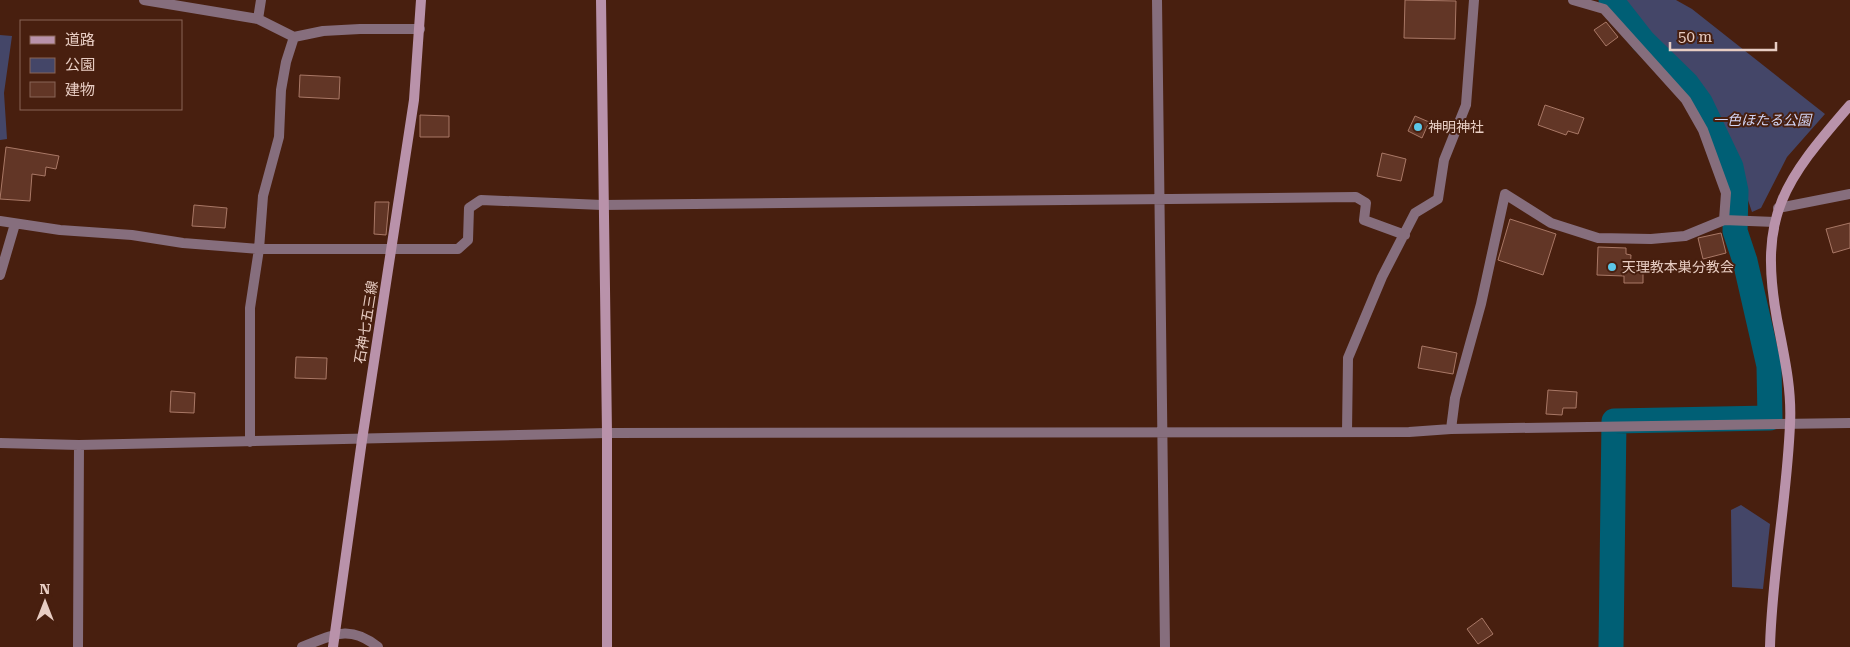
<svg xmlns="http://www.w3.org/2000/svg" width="1850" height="647" font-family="'Roboto Serif','Noto Sans JP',serif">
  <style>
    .green { fill: #444668 }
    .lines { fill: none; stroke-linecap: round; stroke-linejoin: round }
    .river { stroke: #005f75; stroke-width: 25 }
    .building { fill: #623626; stroke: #a97866 }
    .street { stroke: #866e7d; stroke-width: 10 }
    .secondary { stroke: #b992aa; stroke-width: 10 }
    .poi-dot { fill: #5cc7e8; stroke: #481f0f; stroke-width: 2 }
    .labels { text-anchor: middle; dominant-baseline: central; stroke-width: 4; stroke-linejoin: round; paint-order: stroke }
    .park-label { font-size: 14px; font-style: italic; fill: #d2d5f6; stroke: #481f0f }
    .poi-label { font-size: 14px; fill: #e8cdc3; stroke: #481f0f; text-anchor: start }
    .street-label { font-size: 14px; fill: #e8cdc3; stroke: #481f0f }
  </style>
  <rect width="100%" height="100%" fill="#481f0f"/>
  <!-- green -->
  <path class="green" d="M 1620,0 L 1676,0 L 1692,9 L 1825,114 L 1787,157 L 1761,208 L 1752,212 L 1736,165 L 1698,90 L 1638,31 Z
    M 0,35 L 12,36 L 4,93 L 7,139 L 0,140 Z
    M 1741,505 L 1770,524 L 1763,589 L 1732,587 L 1731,510 Z"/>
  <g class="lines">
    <!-- river -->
    <path class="river" d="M 1611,647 L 1614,421 L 1770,418 L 1769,366 L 1745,261 L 1735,231 L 1736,191 L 1731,167 L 1700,102 L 1687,84 L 1643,41 L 1611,0"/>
  </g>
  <!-- building -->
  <path class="building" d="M 1405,0 L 1456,1 L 1455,39 L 1404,38 Z
    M 1606,22 L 1618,37 L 1606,46 L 1594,30 Z
    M 300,75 L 340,77 L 339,99 L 299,97 Z
    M 1545,105 L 1584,118 L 1578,134 L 1568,131 L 1566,135 L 1538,125 Z
    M 420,115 L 449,116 L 449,137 L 420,137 Z
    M 1415,116 L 1429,122 L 1422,138 L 1408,131 Z
    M 6,147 L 59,156 L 56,169 L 46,167 L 45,176 L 32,174 L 30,201 L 0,199 Z
    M 1382,153 L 1406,159 L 1401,181 L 1377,176 Z
    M 375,202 L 389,202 L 386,235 L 374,234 Z
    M 194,205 L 227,208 L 225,228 L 192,226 Z
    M 1510,219 L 1556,234 L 1543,275 L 1498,260 Z
    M 1850,223 L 1850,248 L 1833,253 L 1826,229 Z
    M 1721,233 L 1726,253 L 1703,259 L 1698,238 Z
    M 1598,247 L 1626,248 L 1626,254 L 1631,255 L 1630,270 L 1643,270 L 1643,283 L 1624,283 L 1624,276 L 1597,275 Z
    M 1422,346 L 1457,353 L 1453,374 L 1418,368 Z
    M 296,357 L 327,358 L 326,379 L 295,378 Z
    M 1548,390 L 1577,392 L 1576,408 L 1563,408 L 1562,415 L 1546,414 Z
    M 171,391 L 195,393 L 194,413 L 170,412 Z
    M 1482,618 L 1493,634 L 1478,644 L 1467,629 Z"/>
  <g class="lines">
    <!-- street -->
    <path class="street" d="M 144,0 L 258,19 L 294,37 L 323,31 L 360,29 L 420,29
      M 1157,0 L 1165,647
      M 1573,0 L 1604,9 L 1686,100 L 1703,130 L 1726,193 L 1724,220
      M 258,19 L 261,0
      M 1778,208 L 1850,194
      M 0,221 L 60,230 L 132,235 L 183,243 L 259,249 L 458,249 L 468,240 L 469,208 L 481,200 L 602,205 L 1356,197 L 1366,203 L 1364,220 L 1405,235
      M 0,275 L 15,224
      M 1451,429 L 1455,398 L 1481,304 L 1505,194 L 1551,223 L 1598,238 L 1651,239 L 1685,236 L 1724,220 L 1775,222
      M 1347,432 L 1348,358 L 1382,277 L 1415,213 L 1438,199 L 1444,160 L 1466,105 L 1474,0
      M 250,442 L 250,308 L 259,249 L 263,196 L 279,137 L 281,90 L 286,62 L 294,37
      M 0,443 L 79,445 L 607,433 L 1409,432 L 1451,429 L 1850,423
      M 78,647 L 79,445
      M 302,647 C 333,635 349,624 378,647"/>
    <!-- secondary -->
    <path class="secondary" d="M 601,0 L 607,433 L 607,647
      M 333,647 L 362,440 L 414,100 L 421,0
      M 1770,647 C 1772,572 1787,499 1790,424 C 1792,389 1784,355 1777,319 C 1758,215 1784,181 1850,105"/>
  </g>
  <!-- markers -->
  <g class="poi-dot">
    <circle cx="1418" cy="127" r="5"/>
    <circle cx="1612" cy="267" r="5"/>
  </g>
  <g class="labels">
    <!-- park labels -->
    <g class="park-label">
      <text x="1762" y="120">一色ほたる公園</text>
    </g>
    <!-- poi labels -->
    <g class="poi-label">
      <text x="1428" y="127">神明神社</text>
      <text x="1622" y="267">天理教本巣分教会</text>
    </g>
    <!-- street labels -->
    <g class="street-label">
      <text transform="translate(366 322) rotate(-81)">石神七五三線</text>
    </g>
  </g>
  <!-- legend -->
  <rect x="20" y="20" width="162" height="90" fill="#481f0f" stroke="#886557"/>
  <rect x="30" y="36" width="25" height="8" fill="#b992aa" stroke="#886557"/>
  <text x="65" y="45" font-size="15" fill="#e8cdc3">道路</text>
  <rect x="30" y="58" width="25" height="15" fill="#444668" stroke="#886557"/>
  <text x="65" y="70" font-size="15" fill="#e8cdc3">公園</text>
  <rect x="30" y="82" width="25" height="15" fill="#623626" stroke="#886557"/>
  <text x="65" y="95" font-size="15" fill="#e8cdc3">建物</text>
  <!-- north arrow -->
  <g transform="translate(45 602)" stroke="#481f0f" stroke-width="4" paint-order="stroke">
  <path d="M0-4L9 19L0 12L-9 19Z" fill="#e8cdc3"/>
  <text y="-8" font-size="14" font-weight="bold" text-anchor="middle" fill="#e8cdc3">N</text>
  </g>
  <!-- scale -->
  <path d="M1670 42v8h106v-8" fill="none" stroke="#e8cdc3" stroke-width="2.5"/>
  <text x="1678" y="42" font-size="15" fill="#e8cdc3" stroke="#481f0f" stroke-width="4" paint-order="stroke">50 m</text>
</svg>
